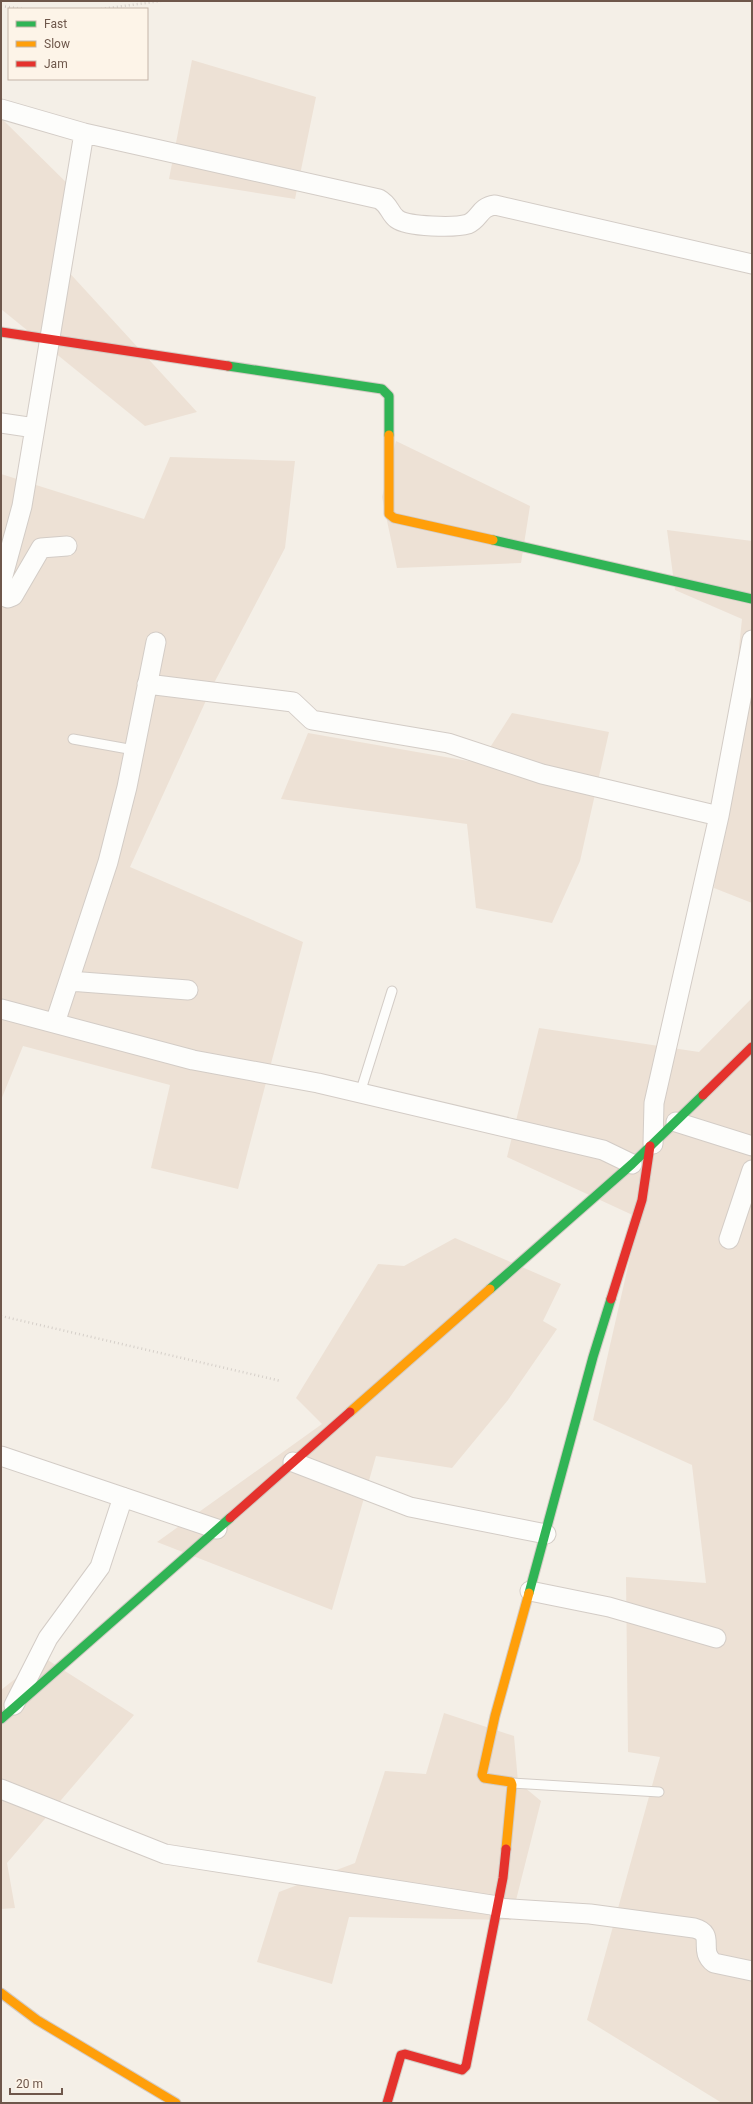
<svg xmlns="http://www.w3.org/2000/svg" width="753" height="2104" font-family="Roboto,sans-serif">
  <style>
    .residential { fill: #ede1d5 }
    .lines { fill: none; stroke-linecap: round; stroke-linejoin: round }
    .lane-casing { stroke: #d3ccc6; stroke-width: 11 }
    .street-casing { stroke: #d3ccc6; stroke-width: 21 }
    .fast-casing { stroke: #d3cbc4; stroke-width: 11 }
    .slow-casing { stroke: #d3cbc4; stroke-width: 11 }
    .jam-casing { stroke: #d3cbc4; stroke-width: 11 }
    .path { stroke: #d5cfc9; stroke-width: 2.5; stroke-dasharray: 1 3; stroke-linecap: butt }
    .lane { stroke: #fdfdfb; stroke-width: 9 }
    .street { stroke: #fdfdfb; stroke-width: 19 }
    .fast { stroke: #30b455; stroke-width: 9 }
    .slow { stroke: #ff9f0a; stroke-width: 9 }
    .jam { stroke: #e5322d; stroke-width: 9 }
  </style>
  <rect width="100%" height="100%" fill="#f4efe7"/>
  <!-- residential -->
  <path class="residential" d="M 192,60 L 316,97 L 295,199 L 169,179 Z
    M 1,118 L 79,195 L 65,268 L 197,412 L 145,426 L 1,309 Z
    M 396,441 L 530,506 L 521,563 L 397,568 L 382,497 Z
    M 170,457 L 295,461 L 285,548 L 214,683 L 130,867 L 303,942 L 238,1189 L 151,1168 L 170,1085 L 23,1046 L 1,1100 L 1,474 L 144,519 Z
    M 667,530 L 752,541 L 752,903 L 714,888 L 742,619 L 675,590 Z
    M 512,713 L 609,732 L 580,861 L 552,923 L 476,908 L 467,824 L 281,799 L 308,733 L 480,763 Z
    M 752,998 L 752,2103 L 722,2103 L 587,2020 L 660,1757 L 628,1752 L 626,1577 L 706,1583 L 692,1465 L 593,1420 L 639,1218 L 507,1157 L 539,1028 L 699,1052 Z
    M 455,1238 L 561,1284 L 543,1321 L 557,1329 L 508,1400 L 452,1468 L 376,1456 L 332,1610 L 157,1542 L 322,1424 L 296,1398 L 378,1264 L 404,1266 Z
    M 43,1657 L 134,1715 L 7,1863 L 15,1908 L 1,1909 L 1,1690 Z
    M 444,1713 L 514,1736 L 518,1782 L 541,1801 L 511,1920 L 349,1917 L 332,1984 L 257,1962 L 279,1892 L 355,1863 L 385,1771 L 426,1774 Z"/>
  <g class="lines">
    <!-- lane casing -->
    <g class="lane-casing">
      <path id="lane" d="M 73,739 L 134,750
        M 360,1093 L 392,991
        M 512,1783 L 659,1792"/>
    </g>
    <!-- street casing -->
    <g class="street-casing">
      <path id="street" d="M 1,109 L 84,133 L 379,199 C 390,205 389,213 397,219 C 408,227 455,228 468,224 C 480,219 479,207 495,205 L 752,264
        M 1,423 L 35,428
        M 1,583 L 22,506 L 84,133
        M 1,595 L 8,598 L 13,596 L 41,548 L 67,546
        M 147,684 L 293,702 L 312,720 L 448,743 L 542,774 L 719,816
        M 69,981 L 188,990
        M 1,1009 L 193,1060 L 318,1083 L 603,1150 L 632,1164
        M 55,1023 L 108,862 L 127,787 L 156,642
        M 676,1122 L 752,1146
        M 653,1144 L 654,1103 L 719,816 L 752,640
        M 729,1239 L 752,1170
        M 1,1456 L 217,1529
        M 293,1462 L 410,1507 L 546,1534
        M 530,1591 L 609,1607 L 716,1638
        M 14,1705 L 48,1638 L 100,1567 L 123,1497
        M 1,1789 L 165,1854 L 498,1906
        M 497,1908 L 590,1914 L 694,1928 C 717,1934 697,1950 714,1963 L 752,1971"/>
    </g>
    <!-- fast casing -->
    <g class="fast-casing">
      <path id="fast" d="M 228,366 L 382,389 L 389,396 L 389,435
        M 493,540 L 752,599
        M 490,1289 L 632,1164 L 703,1095
        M 529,1593 L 593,1357 L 611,1299
        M 1,1719 L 230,1518"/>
    </g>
    <!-- slow casing -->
    <g class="slow-casing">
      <path id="slow" d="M 389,435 L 389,514 L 394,518 L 493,540
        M 350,1412 L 490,1289
        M 506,1849 L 512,1785 L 511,1782 L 484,1778 L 482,1775 L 495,1716 L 529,1593
        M 1,1993 L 37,2020 L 176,2103"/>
    </g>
    <!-- jam casing -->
    <g class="jam-casing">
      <path id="jam" d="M 1,332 L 228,366
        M 703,1095 L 752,1047
        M 611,1299 L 642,1200 L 650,1146
        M 230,1518 L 350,1412
        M 387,2103 L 401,2055 L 405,2054 L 462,2070 L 466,2066 L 503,1878 L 506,1849"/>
    </g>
    <!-- path -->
    <path class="path" d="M 1,6 L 24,9
      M 101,9 L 161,1
      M 1,1316 L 281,1381"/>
    <!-- lane -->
    <use href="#lane" class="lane"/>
    <!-- street -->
    <use href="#street" class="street"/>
    <!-- fast -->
    <use href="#fast" class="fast"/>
    <!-- slow -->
    <use href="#slow" class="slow"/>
    <!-- jam -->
    <use href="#jam" class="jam"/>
  </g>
  <!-- border -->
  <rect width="753" height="2104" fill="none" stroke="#6e574b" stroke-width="4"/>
  <!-- legend -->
  <rect x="8" y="8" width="140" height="72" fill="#fdf4e8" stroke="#c4b5a9"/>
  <rect x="16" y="21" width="20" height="6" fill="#30b455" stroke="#c4b5a9"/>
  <text x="44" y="28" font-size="12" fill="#6e574b">Fast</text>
  <rect x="16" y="41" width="20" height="6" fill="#ff9f0a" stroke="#c4b5a9"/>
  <text x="44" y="48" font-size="12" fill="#6e574b">Slow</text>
  <rect x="16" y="61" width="20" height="6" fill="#e5322d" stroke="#c4b5a9"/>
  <text x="44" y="68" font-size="12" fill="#6e574b">Jam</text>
  <!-- scale -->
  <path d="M10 2088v6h52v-6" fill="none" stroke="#6e574b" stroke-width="2"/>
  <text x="16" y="2088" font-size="12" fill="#6e574b" stroke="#fdf4e8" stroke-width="3" paint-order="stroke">20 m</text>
</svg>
